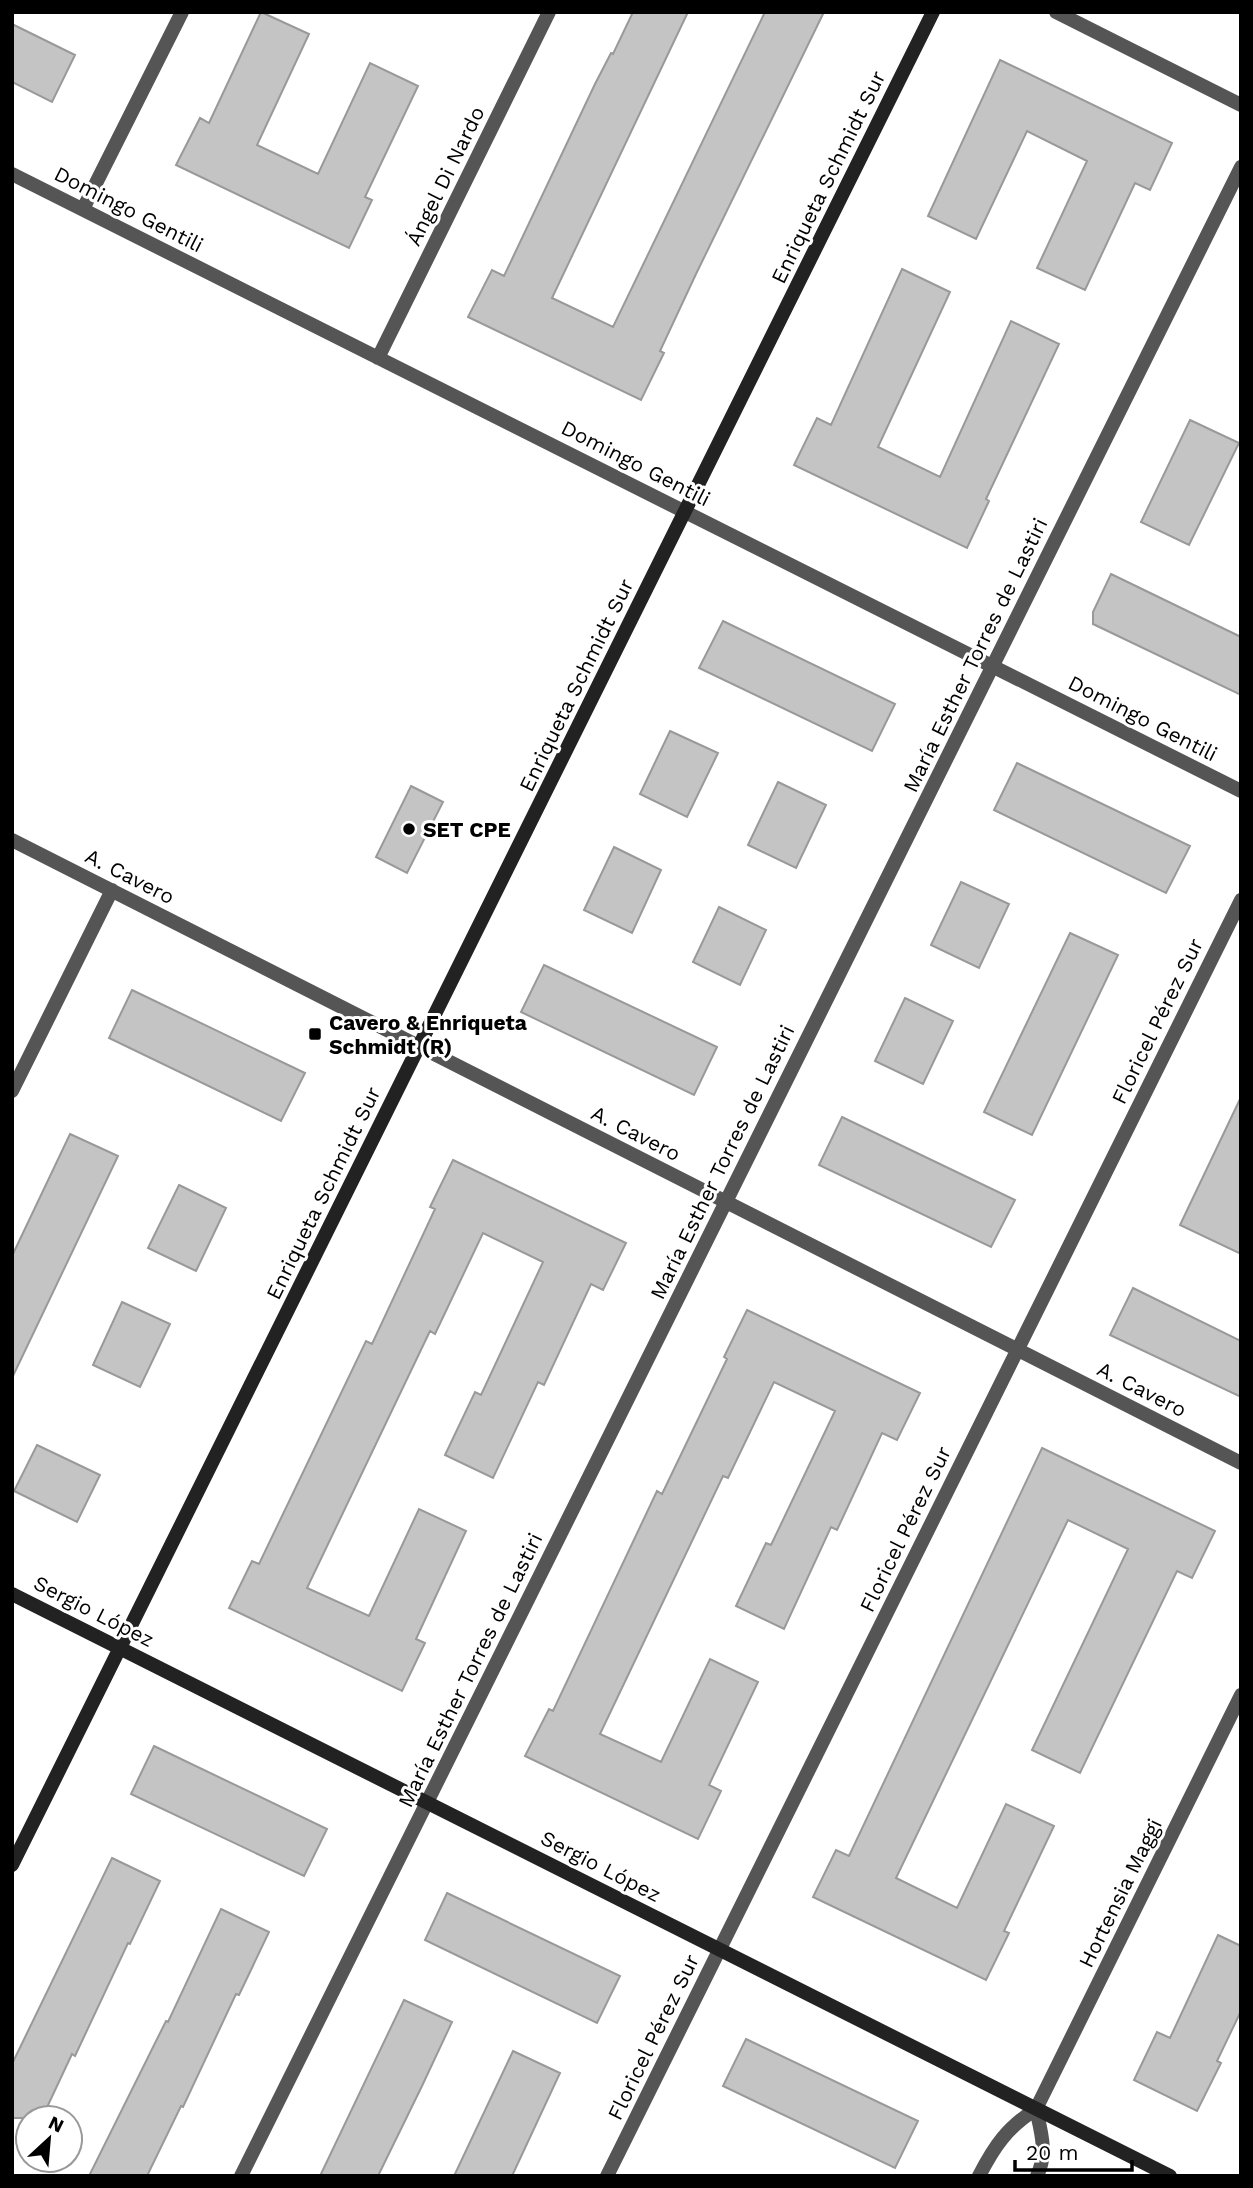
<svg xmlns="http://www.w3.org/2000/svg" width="1253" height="2188" font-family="'Work Sans',sans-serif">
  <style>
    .building { fill: #c4c4c4; stroke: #999; stroke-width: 2 }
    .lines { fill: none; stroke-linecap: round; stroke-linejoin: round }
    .street { stroke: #555; stroke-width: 14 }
    .secondary { stroke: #222; stroke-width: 14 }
    .poi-dot { fill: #000; stroke: #fff; stroke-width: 2.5 }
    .labels { text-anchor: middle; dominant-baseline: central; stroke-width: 6; stroke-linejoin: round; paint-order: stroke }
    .street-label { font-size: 21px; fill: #000; stroke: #fff }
    .poi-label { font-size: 21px; font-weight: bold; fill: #000; stroke: #fff; text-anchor: start }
  </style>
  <rect width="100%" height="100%" fill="#fff"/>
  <!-- building -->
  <path class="building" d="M 261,12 L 309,34 L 257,145 L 318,174 L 370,63 L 418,86 L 365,197 L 372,200 L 349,248 L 176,165 L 200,118 L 209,123 Z
    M 633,12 L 688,12 L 552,298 L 613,327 L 765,12 L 824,12 L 696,274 L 660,351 L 664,353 L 641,400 L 468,317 L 492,270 L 504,276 L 595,84 L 611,53 L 613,54 Z
    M 12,24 L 75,55 L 52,102 L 12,82 Z
    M 1000,60 L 1172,143 L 1150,190 L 1135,183 L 1085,290 L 1037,268 L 1087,161 L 1027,131 L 976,239 L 928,216 Z
    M 902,269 L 950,292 L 878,447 L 940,477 L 1011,321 L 1059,344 L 986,499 L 989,501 L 967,548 L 794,465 L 817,418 L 831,425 Z
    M 1190,420 L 1239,443 L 1189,545 L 1141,522 Z
    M 1111,574 L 1241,637 L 1241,695 L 1093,624 L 1093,612 Z
    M 723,621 L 895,704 L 872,751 L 699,668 Z
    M 670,731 L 718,753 L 687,817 L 640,794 Z
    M 1017,763 L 1190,846 L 1166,893 L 994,810 Z
    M 778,782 L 826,805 L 796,868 L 748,845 Z
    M 411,786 L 443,802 L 407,873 L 376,857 Z
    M 614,847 L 661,870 L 632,933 L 584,910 Z
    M 961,882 L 1009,904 L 979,968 L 931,945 Z
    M 719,907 L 766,930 L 740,985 L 693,962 Z
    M 1070,933 L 1118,955 L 1032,1135 L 984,1112 Z
    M 544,965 L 717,1047 L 694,1095 L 521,1012 Z
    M 132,990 L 305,1073 L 281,1121 L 109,1038 Z
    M 905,998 L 953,1021 L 923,1084 L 875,1061 Z
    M 1241,1097 L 1241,1254 L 1180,1225 Z
    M 842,1117 L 1015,1200 L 991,1247 L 819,1165 Z
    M 70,1134 L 118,1156 L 12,1378 L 12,1256 Z
    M 453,1160 L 626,1243 L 603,1290 L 591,1284 L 544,1385 L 538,1382 L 493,1478 L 445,1455 L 475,1392 L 481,1395 L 543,1262 L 483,1233 L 435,1334 L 430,1331 L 307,1588 L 369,1616 L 419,1509 L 466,1531 L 416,1639 L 425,1643 L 402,1691 L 229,1608 L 252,1561 L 259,1564 L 366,1341 L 372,1344 L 435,1209 L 430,1207 Z
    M 179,1185 L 226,1208 L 196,1271 L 148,1248 Z
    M 1133,1288 L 1241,1341 L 1241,1397 L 1110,1335 Z
    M 122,1302 L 170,1324 L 140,1387 L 93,1365 Z
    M 747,1310 L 920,1393 L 897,1440 L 882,1433 L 837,1530 L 831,1527 L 784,1629 L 736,1606 L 766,1543 L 771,1545 L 835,1411 L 774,1382 L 728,1478 L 723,1476 L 600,1734 L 661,1762 L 710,1659 L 758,1682 L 709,1785 L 721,1791 L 698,1839 L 525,1756 L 549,1709 L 553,1711 L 657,1491 L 662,1494 L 727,1359 L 724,1357 Z
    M 37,1445 L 100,1475 L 77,1522 L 14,1491 Z
    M 1042,1448 L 1215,1531 L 1192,1578 L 1177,1571 L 1080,1773 L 1032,1750 L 1128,1549 L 1068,1520 L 896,1878 L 957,1908 L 1006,1804 L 1054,1826 L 1004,1931 L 1009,1933 L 986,1980 L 813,1897 L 836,1850 L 849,1856 Z
    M 154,1746 L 327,1829 L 304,1876 L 131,1794 Z
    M 112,1858 L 160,1881 L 130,1944 L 128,1943 L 75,2056 L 72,2054 L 42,2118 L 12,2118 L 12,2064 Z
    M 447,1893 L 620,1976 L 597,2023 L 425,1940 Z
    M 221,1909 L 269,1932 L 239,1995 L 236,1994 L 183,2107 L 181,2106 L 147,2176 L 89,2176 L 166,2021 L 168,2022 Z
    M 1218,1935 L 1241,1946 L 1241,2011 L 1217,2061 L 1221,2063 L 1197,2111 L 1134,2080 L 1157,2032 L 1170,2038 Z
    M 404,2000 L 452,2022 L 422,2086 L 378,2176 L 320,2176 Z
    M 746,2039 L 918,2121 L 895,2168 L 723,2086 Z
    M 513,2051 L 560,2073 L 512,2176 L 454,2176 Z"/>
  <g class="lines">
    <!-- street -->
    <path class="street" d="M 1056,12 L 1241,105
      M 12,174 L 1241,791
      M 83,209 L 182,12
      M 378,358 L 549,12
      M 12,840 L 1241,1463
      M 12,1091 L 112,890
      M 1036,2109 C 1041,2132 1048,2153 1037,2176
      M 241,2176 L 1241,167
      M 607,2176 L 1241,900
      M 979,2176 C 995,2145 1007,2128 1036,2109 L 1241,1695"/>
    <!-- secondary -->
    <path class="secondary" d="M 12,1594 L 1170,2176
      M 12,1865 L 933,12"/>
  </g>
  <!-- markers -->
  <g class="poi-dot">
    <circle cx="409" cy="829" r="7"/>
    <rect x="308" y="1027" width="14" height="14" rx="3.5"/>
  </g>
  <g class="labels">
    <!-- street labels -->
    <g class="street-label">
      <text transform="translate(445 176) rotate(-64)">Ángel Di Nardo</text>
      <text transform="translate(828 177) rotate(-64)">Enriqueta Schmidt Sur</text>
      <text transform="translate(129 209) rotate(27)">Domingo Gentili</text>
      <text transform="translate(636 463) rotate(27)">Domingo Gentili</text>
      <text transform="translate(975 655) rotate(-64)">María Esther Torres de Lastiri</text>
      <text transform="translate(576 685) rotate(-64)">Enriqueta Schmidt Sur</text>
      <text transform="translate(1143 718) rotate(27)">Domingo Gentili</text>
      <text transform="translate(130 876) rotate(27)">A. Cavero</text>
      <text transform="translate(1157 1021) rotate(-64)">Floricel Pérez Sur</text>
      <text transform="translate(636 1133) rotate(27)">A. Cavero</text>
      <text transform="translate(722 1162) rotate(-64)">María Esther Torres de Lastiri</text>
      <text transform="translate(323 1193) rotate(-64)">Enriqueta Schmidt Sur</text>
      <text transform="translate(1142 1389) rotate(27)">A. Cavero</text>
      <text transform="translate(905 1529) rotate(-64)">Floricel Pérez Sur</text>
      <text transform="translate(94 1611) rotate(27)">Sergio López</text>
      <text transform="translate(470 1670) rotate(-64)">María Esther Torres de Lastiri</text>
      <text transform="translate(601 1866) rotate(27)">Sergio López</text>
      <text transform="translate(1120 1893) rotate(-64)">Hortensia Maggi</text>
      <text transform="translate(653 2037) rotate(-64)">Floricel Pérez Sur</text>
    </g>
    <!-- poi labels -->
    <g class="poi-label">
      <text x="423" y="829">SET CPE</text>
      <text x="329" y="1022">Cavero &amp; Enriqueta<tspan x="329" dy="24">Schmidt (R)</tspan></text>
    </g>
  </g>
  <!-- border -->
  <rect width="1253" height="2188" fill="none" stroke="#000000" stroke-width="28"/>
  <!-- north arrow -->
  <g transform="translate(49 2139) rotate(26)"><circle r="33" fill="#ffffff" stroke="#999999" stroke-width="2"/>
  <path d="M0-5L12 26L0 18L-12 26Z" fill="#000000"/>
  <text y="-10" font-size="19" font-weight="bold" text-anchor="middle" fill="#000000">N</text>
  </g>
  <!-- scale -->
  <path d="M1015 2160v10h117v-10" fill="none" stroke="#000000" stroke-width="3.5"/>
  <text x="1026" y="2160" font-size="21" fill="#000000" stroke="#ffffff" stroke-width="5" paint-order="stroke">20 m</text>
</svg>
